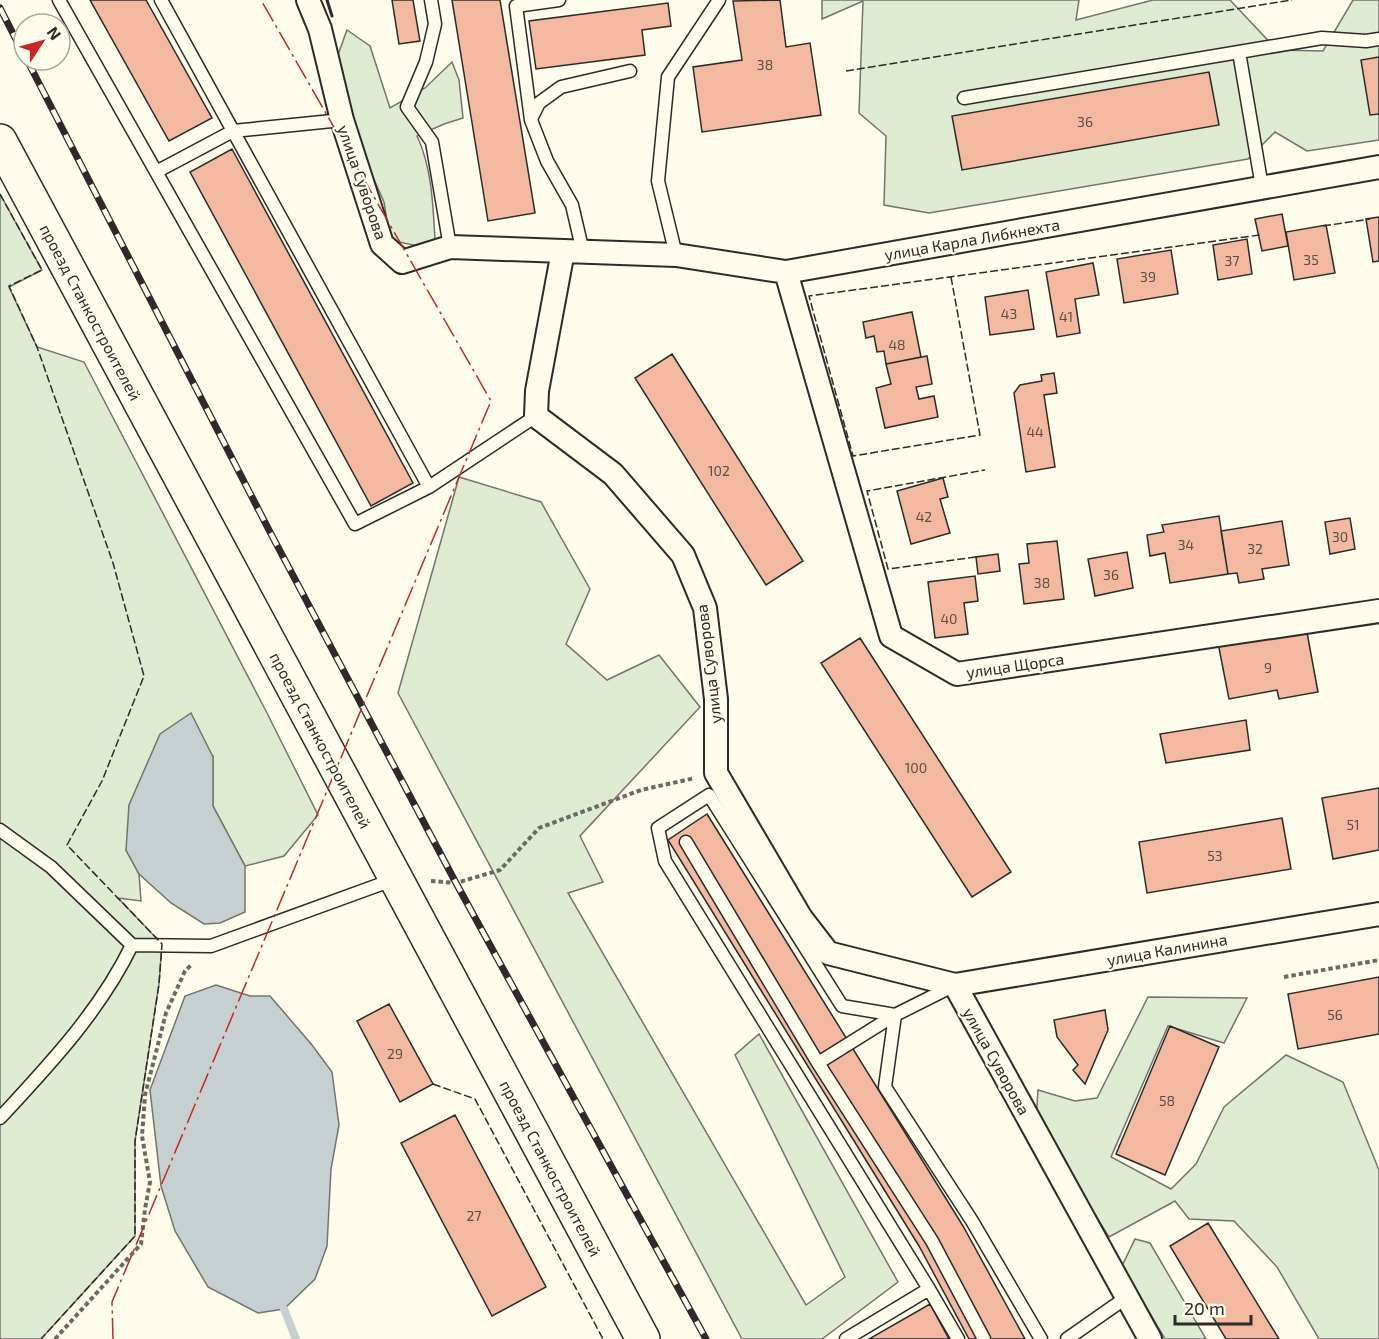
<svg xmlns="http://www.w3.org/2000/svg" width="1379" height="1339" font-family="'Exo 2',sans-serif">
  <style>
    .green { fill: #deebd1; stroke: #74746e; stroke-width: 1.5 }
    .water { fill: #c7d0d0; stroke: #74746e; stroke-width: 1.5 }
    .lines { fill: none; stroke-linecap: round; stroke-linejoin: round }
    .stream { stroke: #c7d0d0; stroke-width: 8 }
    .building { fill: #f2b8a0; stroke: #2b2b2b; stroke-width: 1.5 }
    .lane-casing { stroke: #2b2b2b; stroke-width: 15 }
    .street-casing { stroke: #2b2b2b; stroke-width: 26 }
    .secondary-casing { stroke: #2b2b2b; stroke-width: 36 }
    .path { stroke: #6a6964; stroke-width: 4; stroke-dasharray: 4.5 3; stroke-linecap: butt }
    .lane { stroke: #fdfbea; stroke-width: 12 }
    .street { stroke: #fdfbea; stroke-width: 22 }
    .secondary { stroke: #fdfbea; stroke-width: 33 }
    .rail-casing { stroke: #2b2b2b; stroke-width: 7 }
    .rail { stroke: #fdfbea; stroke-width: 4.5; stroke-dasharray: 14; stroke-linecap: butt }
    .fence { stroke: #2b2b2b; stroke-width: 1.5; stroke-dasharray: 8 3; stroke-linecap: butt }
    .wall { stroke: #2b2b2b; stroke-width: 3 }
    .power { stroke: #c62828; stroke-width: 1.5; stroke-dasharray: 21 4.5 3 4.5; stroke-linecap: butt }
    .labels { text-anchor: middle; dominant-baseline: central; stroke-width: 4.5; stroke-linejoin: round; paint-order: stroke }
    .number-label { font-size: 14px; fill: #5d4e48 }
    .street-label { font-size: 16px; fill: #2b2b2b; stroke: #fdfbea }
  </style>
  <rect width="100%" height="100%" fill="#fdfbea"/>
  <!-- green -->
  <path class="green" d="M 822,0 L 1079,0 L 1076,20 L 1153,0 L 1230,0 L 1277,50 L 1323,51 L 1353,0 L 1379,0 L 1379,140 L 1307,151 L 1275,132 L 1248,159 L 929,213 L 884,205 L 886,136 L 859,113 L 863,1 L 822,19 Z
    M 347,30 L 370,46 L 390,108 L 425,88 L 452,62 L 459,80 L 463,118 L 444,124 L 417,136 C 432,168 433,205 435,240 L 422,247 L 390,240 L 384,202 L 350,126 L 335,63 Z
    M 0,194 L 42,270 L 9,287 L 37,347 L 84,362 L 267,713 L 318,815 L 284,856 L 245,866 L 213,806 L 213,757 L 126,850 L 139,874 L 141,901 L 118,898 L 162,944 L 159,984 L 135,1141 L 135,1236 L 41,1339 L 0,1339 Z
    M 459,477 L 541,502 L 590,589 L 566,644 L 607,680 L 659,655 L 700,707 L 580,836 L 603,882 L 568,893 L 806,1305 L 845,1277 L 735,1055 L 759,1034 L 898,1282 L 822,1339 L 742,1339 L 398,693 Z
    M 1148,997 L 1247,998 L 1224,1043 L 1168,1026 L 1111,1157 L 1171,1189 L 1196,1164 L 1224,1107 L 1286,1055 L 1343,1082 L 1379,1170 L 1379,1339 L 1319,1339 L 1277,1267 L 1234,1221 L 1189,1219 L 1175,1201 L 1109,1237 L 1036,1121 L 1038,1090 L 1075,1101 L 1097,1098 Z
    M 1135,1239 L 1150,1243 L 1206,1339 L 1165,1339 L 1122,1266 Z"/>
  <!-- water -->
  <path class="water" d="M 191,713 L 213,757 L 213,806 L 245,866 L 245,912 L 220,923 L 204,924 L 171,903 L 139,874 L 126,850 L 129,805 L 160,734 Z
    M 216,985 L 250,996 L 270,996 L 312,1045 L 332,1072 L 339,1125 L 331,1169 L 327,1246 L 315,1279 L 284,1309 L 258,1313 L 208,1287 L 175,1231 L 161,1186 L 150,1090 L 185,996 Z"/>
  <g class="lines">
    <!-- stream -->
    <path class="stream" d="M 284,1309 L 296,1339"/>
  </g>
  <!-- building -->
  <path class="building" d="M 90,0 L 146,0 L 212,118 L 169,141 Z
    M 392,0 L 413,0 L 420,41 L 399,44 Z
    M 452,0 L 500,0 L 535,213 L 488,221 Z
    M 780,0 L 786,47 L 810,43 L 821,115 L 702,132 L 693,67 L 742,60 L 733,1 Z
    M 668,3 L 671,26 L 642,30 L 645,55 L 536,69 L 529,21 Z
    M 1379,57 L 1379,114 L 1370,115 L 1361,60 Z
    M 1209,72 L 1219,125 L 962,170 L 952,116 Z
    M 232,149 L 413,483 L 371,506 L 190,172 Z
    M 1282,214 L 1288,246 L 1262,251 L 1255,219 Z
    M 1379,217 L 1379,261 L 1373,262 L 1366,219 Z
    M 1326,225 L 1335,273 L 1294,280 L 1286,232 Z
    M 1247,239 L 1252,274 L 1218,280 L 1213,245 Z
    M 1171,250 L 1178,294 L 1124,303 L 1117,259 Z
    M 1093,263 L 1099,295 L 1075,299 L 1080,333 L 1057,337 L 1046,272 Z
    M 1028,290 L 1034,329 L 990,335 L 985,297 Z
    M 912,312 L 921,357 L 886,364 L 884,351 L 877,352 L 874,336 L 866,338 L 863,322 Z
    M 672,354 L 803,561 L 766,585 L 635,378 Z
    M 927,356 L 932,384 L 916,387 L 919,399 L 934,396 L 938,417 L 885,428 L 876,388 L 891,384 L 886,364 Z
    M 1054,373 L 1057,393 L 1044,395 L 1055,467 L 1026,472 L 1014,393 L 1020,385 L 1042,381 L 1041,375 Z
    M 943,478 L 948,497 L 940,499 L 950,533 L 911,544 L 897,491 Z
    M 1219,516 L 1228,574 L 1170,583 L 1165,553 L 1150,556 L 1147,535 L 1164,532 L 1162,525 Z
    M 1350,518 L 1355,549 L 1330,554 L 1325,522 Z
    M 1282,521 L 1289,565 L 1262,569 L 1264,579 L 1239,583 L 1237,573 L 1228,574 L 1221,531 Z
    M 1057,541 L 1064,599 L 1024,604 L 1019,564 L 1029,563 L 1027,544 Z
    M 1127,552 L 1133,588 L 1095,596 L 1088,559 Z
    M 998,554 L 1000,571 L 978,574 L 976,557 Z
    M 975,576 L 978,601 L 964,603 L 968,634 L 935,638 L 928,582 Z
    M 1306,627 L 1318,692 L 1279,699 L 1277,690 L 1229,699 L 1218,643 Z
    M 860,638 L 1011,872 L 972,897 L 821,663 Z
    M 1246,720 L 1250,750 L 1166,763 L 1160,734 Z
    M 1379,788 L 1379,850 L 1333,859 L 1322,798 Z
    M 707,814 L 963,1226 L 1025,1339 L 969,1339 L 919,1246 L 668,840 Z
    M 1282,818 L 1291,869 L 1147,893 L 1139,842 Z
    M 1379,977 L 1379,1034 L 1298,1049 L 1288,994 Z
    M 389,1004 L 433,1084 L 400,1102 L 357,1021 Z
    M 1105,1010 L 1108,1030 L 1085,1084 L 1073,1070 L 1078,1065 L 1057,1037 L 1054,1020 Z
    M 1170,1026 L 1219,1047 L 1165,1175 L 1116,1154 Z
    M 455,1115 L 546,1287 L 492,1316 L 401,1143 Z
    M 1208,1223 L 1279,1339 L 1226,1339 L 1170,1246 Z
    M 930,1304 L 949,1339 L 869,1339 Z"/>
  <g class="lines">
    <!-- lane casing -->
    <g class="lane-casing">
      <path id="lane" d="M 59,0 L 355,524 L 429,487
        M 161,0 L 429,487 L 536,416
        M 431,0 L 435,24 L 426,62 L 407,107 L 432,142 L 450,247
        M 559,0 L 516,6 L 531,120 L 547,161 L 572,205 L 583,252
        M 1239,52 L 1322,38 L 1366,41 L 1379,39
        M 964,98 L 1239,52 L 1262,187
        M 531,119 L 539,103 L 561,87 L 630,71
        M 156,172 L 233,131 L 342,120
        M 676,255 L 658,181 L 668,77 L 719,0
        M 0,830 L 51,867 L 132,945 L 211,946 L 395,879
        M 686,842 L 818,1063 L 932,1241 L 984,1339
        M 818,1063 L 895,1015 L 953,986
        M 0,1118 C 50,1064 100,1011 132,945
        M 846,1339 L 929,1289
        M 958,1339 L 929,1289 L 665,861 L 658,828 L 709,795 L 842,1006 L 895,1015 L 885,1087 L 972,1221 L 1041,1339
        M 1067,1339 L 1127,1297"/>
    </g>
    <!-- street casing -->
    <g class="street-casing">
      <path id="street" d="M 308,0 L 320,29 L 342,120 L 382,244 L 402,262 L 450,247 L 676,255 L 786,272 L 1379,167
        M 563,251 L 537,391 L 536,416 L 613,474 L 683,555 L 705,608 L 716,699 L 716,773 L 801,918 L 828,953 L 955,985 L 1379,914
        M 786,272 L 891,636 L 957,674 L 1379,611
        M 955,985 L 1150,1339"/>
    </g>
    <!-- secondary casing -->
    <g class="secondary-casing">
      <path id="secondary" d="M 0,141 L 643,1339"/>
    </g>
    <!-- path -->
    <path class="path" d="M 431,881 L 456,883 L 500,870 L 539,828 L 641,790 L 695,778
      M 1284,977 L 1379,960
      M 55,1339 L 141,1244 L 145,1209 L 150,1182 L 142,1136 L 145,1095 L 166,1013 L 185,971 L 191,965"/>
    <!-- lane -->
    <use href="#lane" class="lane"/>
    <!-- street -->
    <use href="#street" class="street"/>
    <!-- secondary -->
    <use href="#secondary" class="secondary"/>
    <!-- rail casing -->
    <g class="rail-casing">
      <path id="rail" d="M 0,8 L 24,55
        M 27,60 L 270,532 L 456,883 L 706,1339"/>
    </g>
    <!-- rail -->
    <use href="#rail" class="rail"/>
    <!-- fence -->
    <path class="fence" d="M 846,71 L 1292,0
      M 0,194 L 42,270 L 9,286 L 37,347 L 113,563 L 144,676 L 102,781 L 67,845 L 162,944 L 159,984 L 135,1141 L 135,1236 L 41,1339
      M 1323,226 L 1370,219
      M 951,277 L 980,435 L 853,456 L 809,296 L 1260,235
      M 976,557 L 888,569 L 867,491 L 985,470
      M 433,1084 L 475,1099 L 603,1339"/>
    <!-- wall -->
    <path class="wall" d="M 327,0 L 332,16"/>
    <!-- power -->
    <path class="power" d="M 113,1339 L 112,1302 L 491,401 L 261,0"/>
  </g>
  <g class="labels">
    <!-- number labels -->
    <g class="number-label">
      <text x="765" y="64">38</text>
      <text x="1085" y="121">36</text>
      <text x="1311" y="259">35</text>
      <text x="1232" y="260">37</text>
      <text x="1148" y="276">39</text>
      <text x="1009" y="313">43</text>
      <text x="1066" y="316">41</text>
      <text x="897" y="344">48</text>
      <text x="1035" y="431">44</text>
      <text x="719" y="470">102</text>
      <text x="924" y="516">42</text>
      <text x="1340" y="536">30</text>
      <text x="1186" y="544">34</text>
      <text x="1255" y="548">32</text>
      <text x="1111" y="574">36</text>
      <text x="1042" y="582">38</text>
      <text x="949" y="618">40</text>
      <text x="1268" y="667">9</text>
      <text x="916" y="767">100</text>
      <text x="1353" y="824">51</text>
      <text x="1215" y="855">53</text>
      <text x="1335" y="1014">56</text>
      <text x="395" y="1053">29</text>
      <text x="1167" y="1100">58</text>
      <text x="474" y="1215">27</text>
    </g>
    <!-- street labels -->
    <g class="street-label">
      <text transform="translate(363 182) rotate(71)">улица Суворова</text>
      <text transform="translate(972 239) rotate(-10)">улица Карла Либкнехта</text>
      <text transform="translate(91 312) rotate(62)">проезд Станкостроителей</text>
      <text transform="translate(708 664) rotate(-97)">улица Суворова</text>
      <text transform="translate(1015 665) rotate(-8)">улица Щорса</text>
      <text transform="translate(321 740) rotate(62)">проезд Станкостроителей</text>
      <text transform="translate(1167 949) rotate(-10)">улица Калинина</text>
      <text transform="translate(997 1061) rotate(61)">улица Суворова</text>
      <text transform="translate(551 1168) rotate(62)">проезд Станкостроителей</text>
    </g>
  </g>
  <!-- north arrow -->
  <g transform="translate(42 42) rotate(54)"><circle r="28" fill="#fdfbea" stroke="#a9a89e" stroke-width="1.5"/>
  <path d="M0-4.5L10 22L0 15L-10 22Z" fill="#c62828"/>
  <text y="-9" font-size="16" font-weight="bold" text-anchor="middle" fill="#2b2b2b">N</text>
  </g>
  <!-- scale -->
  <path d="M1175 1315v9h76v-9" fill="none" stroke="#2b2b2b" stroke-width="3"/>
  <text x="1184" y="1315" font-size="18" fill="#2b2b2b" stroke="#fdfbea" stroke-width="4.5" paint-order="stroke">20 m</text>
</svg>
